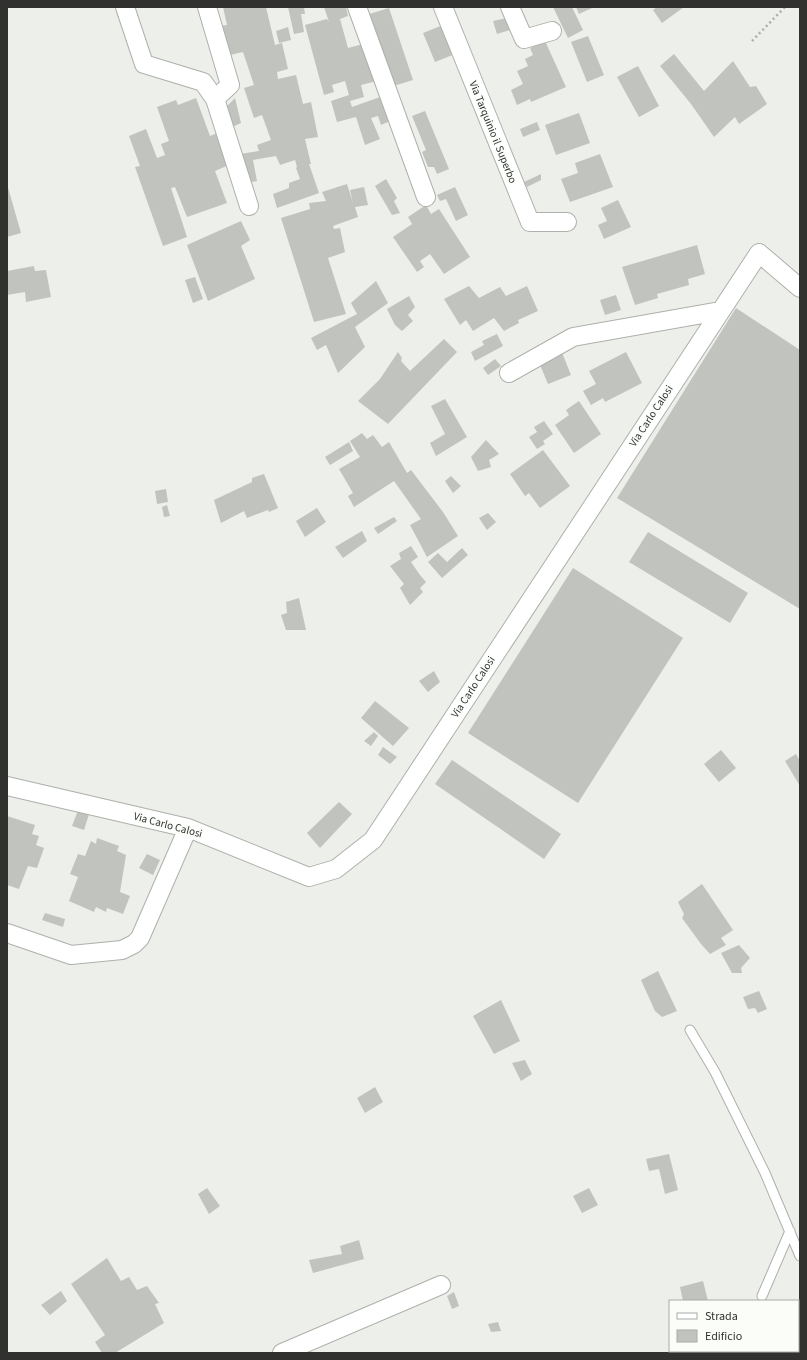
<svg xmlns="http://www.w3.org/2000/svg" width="807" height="1360" font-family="'Source Sans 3',sans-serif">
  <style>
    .building { fill: #c1c3be }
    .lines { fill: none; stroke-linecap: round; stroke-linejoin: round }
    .service-casing { stroke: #aeb0ab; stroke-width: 11 }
    .minor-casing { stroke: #aeb0ab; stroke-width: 20 }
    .path { stroke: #abada9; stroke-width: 2.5; stroke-dasharray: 2 3; stroke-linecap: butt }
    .service { stroke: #fff; stroke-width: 9 }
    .minor { stroke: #fff; stroke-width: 18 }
    .labels { text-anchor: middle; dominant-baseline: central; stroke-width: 3; stroke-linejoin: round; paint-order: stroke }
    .street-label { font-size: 11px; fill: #313230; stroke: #fafdf8 }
  </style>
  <rect width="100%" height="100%" fill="#edefea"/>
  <!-- building -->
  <path class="building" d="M 223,7 L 266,7 L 275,45 L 282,43 L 288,69 L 277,72 L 278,79 L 296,75 L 303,104 L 311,102 L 318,137 L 305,139 L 311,164 L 309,164 L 319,193 L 277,208 L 273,194 L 289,188 L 289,183 L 300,179 L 296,168 L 297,167 L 295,160 L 280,165 L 276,156 L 253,160 L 257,181 L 246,183 L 240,154 L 259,151 L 257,145 L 271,140 L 262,115 L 254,118 L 244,88 L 254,85 L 243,52 L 226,56 L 219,26 L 227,25 Z
    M 288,7 L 304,7 L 305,14 L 301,14 L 304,32 L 294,34 Z
    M 324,7 L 346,7 L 348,16 L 340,19 L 348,48 L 367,43 L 377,81 L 361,85 L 364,97 L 350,101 L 352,107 L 380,97 L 390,121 L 381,125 L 378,116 L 371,118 L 380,139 L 365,145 L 356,117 L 337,122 L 331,101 L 349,95 L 345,81 L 332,85 L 334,92 L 324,95 L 305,25 L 327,19 L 329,22 Z
    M 553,7 L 572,7 L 583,30 L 568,38 Z
    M 576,7 L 594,7 L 579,14 Z
    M 657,7 L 684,7 L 662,23 L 653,10 Z
    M 389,8 L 413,80 L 390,87 L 366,15 Z
    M 507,18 L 510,30 L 497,34 L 493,21 Z
    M 443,25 L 455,54 L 435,62 L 423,33 Z
    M 288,27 L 291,40 L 279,43 L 276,31 Z
    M 588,36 L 604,75 L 587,82 L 571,42 Z
    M 545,41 L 566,87 L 531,102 L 530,99 L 517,105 L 511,90 L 523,84 L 517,71 L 528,66 L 525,59 L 533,55 L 530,48 Z
    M 674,54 L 704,91 L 733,61 L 750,87 L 756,86 L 767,104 L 739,124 L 735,117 L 714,137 L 691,104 L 660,66 Z
    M 638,66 L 659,106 L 639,117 L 617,77 Z
    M 196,98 L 210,136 L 220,132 L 231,164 L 215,171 L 227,203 L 187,217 L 175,187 L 171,188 L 187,237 L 163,246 L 135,167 L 140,166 L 129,136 L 146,129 L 157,158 L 165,155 L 161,144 L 169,141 L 157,107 L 176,100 L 178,105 Z
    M 235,98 L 241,123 L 230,128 L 222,111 Z
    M 425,111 L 449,169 L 437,174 L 434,167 L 428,167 L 422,152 L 426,150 L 412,116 Z
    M 579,113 L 590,143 L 556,155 L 545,125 Z
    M 537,122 L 540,130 L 523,137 L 520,129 Z
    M 600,154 L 613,187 L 570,202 L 561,179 L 578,173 L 575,163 Z
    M 541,174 L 541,180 L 527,187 L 524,182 Z
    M 386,179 L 397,198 L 394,201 L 400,213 L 392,215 L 375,186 Z
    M 7,184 L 21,233 L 7,237 Z
    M 347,184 L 353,203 L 350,190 L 364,187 L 368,205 L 355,207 L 358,217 L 333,226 L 334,229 L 340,228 L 345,252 L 328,258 L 346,314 L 314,322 L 281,218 L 310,209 L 309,203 L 326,201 L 322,192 Z
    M 455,187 L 468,215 L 456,221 L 446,199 L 440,201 L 437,195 Z
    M 618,200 L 631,227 L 604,239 L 598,225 L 607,221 L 601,208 Z
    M 426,205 L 431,214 L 439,209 L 470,257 L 444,274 L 430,254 L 420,261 L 424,267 L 417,272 L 393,237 L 412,224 L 408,217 Z
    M 241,221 L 250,240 L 241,246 L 255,279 L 208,301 L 187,245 Z
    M 697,245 L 705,274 L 688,279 L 689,285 L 657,294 L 658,298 L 635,305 L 622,267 Z
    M 34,266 L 35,271 L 46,270 L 51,297 L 26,302 L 25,292 L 7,295 L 7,271 Z
    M 195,277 L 203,299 L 193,303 L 185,280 Z
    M 376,281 L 388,303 L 355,327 L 365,347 L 338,373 L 326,345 L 317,350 L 311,338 L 357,314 L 351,303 Z
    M 469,286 L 479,298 L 500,287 L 506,296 L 527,286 L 538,311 L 518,320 L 519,323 L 504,331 L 494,318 L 473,331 L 466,320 L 460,325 L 444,299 Z
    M 616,295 L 621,310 L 605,315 L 600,300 Z
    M 409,296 L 415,307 L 408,315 L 413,321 L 402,331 L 395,325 L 387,309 Z
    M 736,308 L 800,350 L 800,609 L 617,498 Z
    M 497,334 L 503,346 L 475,361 L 471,352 L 484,345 L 482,341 Z
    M 444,339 L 457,352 L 388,424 L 358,401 L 380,379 L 398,352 L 402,358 L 401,361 L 410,371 Z
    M 561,350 L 571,375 L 548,384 L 538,360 Z
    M 626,352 L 642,383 L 605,402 L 603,398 L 591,405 L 583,391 L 596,384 L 589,371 Z
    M 495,359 L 501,366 L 488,375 L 483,368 Z
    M 445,399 L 467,437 L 436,456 L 430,443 L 445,434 L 431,406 Z
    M 579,401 L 601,434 L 574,453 L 555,425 L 569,415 L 566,410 Z
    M 544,421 L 553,434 L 543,441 L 545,444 L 537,449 L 529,437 L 537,432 L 534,427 Z
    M 362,433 L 367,439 L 373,435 L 382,447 L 389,442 L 407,473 L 411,470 L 443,512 L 458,536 L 427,557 L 410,525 L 421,519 L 394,481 L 354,507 L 348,496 L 353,493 L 339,469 L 360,457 L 350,441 Z
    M 486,440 L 499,454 L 489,460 L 491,467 L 478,471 L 471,457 Z
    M 349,442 L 353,451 L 330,465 L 325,457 Z
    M 543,450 L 570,486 L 540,508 L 529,493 L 525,496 L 510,474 Z
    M 264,474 L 278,508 L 269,512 L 268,510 L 247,518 L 244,511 L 221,523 L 214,500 L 252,482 L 252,478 Z
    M 451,476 L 461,486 L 453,493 L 445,481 Z
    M 166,489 L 168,502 L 157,504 L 155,491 Z
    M 167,505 L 170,516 L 164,517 L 162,507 Z
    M 317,508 L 326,522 L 305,537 L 296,521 Z
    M 488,513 L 496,522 L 487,530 L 479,518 Z
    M 394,517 L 397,521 L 378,534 L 374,528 Z
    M 362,531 L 367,541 L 343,558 L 335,547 Z
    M 648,532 L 748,593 L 730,623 L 629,562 Z
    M 411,546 L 418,557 L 411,562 L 420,575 L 426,582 L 420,588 L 423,592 L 410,605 L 400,588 L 404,584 L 390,566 L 401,559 L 399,553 Z
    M 462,548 L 468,555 L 442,578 L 428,562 L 438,553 L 447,562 Z
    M 573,568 L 683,638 L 578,803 L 468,733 Z
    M 299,598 L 306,630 L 286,630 L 281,615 L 287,613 L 286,602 Z
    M 434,671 L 440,682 L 428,692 L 419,681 Z
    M 375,701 L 409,728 L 393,746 L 361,718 Z
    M 374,732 L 378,736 L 371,746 L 364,741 Z
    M 383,747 L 397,757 L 390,764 L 378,755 Z
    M 721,750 L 736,768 L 719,782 L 704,764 Z
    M 796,754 L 800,761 L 800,786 L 785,761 Z
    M 452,760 L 561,834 L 544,859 L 435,784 Z
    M 339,802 L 352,814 L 320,848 L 307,833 Z
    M 80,805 L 91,808 L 84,830 L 72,826 Z
    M 7,816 L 35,825 L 32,834 L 39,836 L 36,845 L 44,848 L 37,868 L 28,866 L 19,889 L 7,885 Z
    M 97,838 L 119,846 L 117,851 L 126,855 L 120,892 L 130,896 L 123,914 L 107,908 L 106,912 L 96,907 L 94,912 L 69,901 L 78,877 L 70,874 L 78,854 L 85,856 L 91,841 L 96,844 Z
    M 147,854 L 160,860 L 153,875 L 139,868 Z
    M 702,884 L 733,930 L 721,938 L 726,945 L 710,954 L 701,944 L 682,918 L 684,914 L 678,902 Z
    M 45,913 L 65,919 L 63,927 L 42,920 Z
    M 739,945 L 750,958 L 741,968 L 742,973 L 732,973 L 721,953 Z
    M 658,971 L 677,1011 L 662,1017 L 655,1011 L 641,980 Z
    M 759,991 L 767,1009 L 758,1013 L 755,1008 L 748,1009 L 743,997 Z
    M 501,1000 L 520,1041 L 494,1054 L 473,1016 Z
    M 525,1060 L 532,1074 L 521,1081 L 512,1063 Z
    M 375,1087 L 383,1102 L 365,1113 L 357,1098 Z
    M 669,1154 L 678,1190 L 665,1194 L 659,1169 L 649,1171 L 646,1159 Z
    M 207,1188 L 220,1206 L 209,1214 L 198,1194 Z
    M 589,1188 L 598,1205 L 582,1213 L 573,1196 Z
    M 359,1240 L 364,1259 L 313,1273 L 309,1260 L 342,1254 L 340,1246 Z
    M 107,1258 L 121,1281 L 129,1277 L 137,1290 L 147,1286 L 159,1303 L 155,1304 L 164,1323 L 115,1353 L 102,1353 L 95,1342 L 105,1335 L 71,1284 Z
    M 703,1281 L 708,1301 L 683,1301 L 680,1287 Z
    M 61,1291 L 67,1301 L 50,1315 L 41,1305 Z
    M 454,1292 L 459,1306 L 452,1309 L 447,1296 Z
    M 498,1322 L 501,1331 L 491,1332 L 488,1324 Z"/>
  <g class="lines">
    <!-- service casing -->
    <g class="service-casing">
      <path id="service" d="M 690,1030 L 715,1072 L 765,1173 L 800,1256
        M 762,1296 L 790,1231"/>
    </g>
    <!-- minor casing -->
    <g class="minor-casing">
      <path id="minor" d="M 125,7 L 144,64 L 203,82 L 215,99
        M 207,7 L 230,85 L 215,99 L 249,206
        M 357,7 L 426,197
        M 443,7 L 530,222 L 567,222
        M 510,7 L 524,39 L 552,31
        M 509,373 L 573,337 L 720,311
        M 7,786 L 188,828 L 309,877 L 336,869 L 373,840 L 759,253 L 800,288
        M 7,933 L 71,955 L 122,950 L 134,944 L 140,938 L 188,828
        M 282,1353 L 441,1285"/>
    </g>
    <!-- path -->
    <path class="path" d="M 752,41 L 785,7"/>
    <!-- service -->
    <use href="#service" class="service"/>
    <!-- minor -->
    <use href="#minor" class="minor"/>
  </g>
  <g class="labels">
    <!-- street labels -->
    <g class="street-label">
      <text transform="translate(493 132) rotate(68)">Via Tarquinio il Superbo</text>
      <text transform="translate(651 416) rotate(-57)">Via Carlo Calosi</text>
      <text transform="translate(473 687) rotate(-57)">Via Carlo Calosi</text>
      <text transform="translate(168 825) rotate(15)">Via Carlo Calosi</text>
    </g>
  </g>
  <!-- border -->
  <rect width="807" height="1360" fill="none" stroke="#313230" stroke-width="16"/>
  <!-- legend -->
  <rect x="669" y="1300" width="130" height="52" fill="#fafdf8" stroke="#aaaca8"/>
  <rect x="677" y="1313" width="20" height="6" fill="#ffffff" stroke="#aaaca8"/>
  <text x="705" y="1320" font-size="12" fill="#313230">Strada</text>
  <rect x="677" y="1330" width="20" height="12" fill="#c1c3be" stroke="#aaaca8"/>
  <text x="705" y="1340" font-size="12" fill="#313230">Edificio</text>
</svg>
